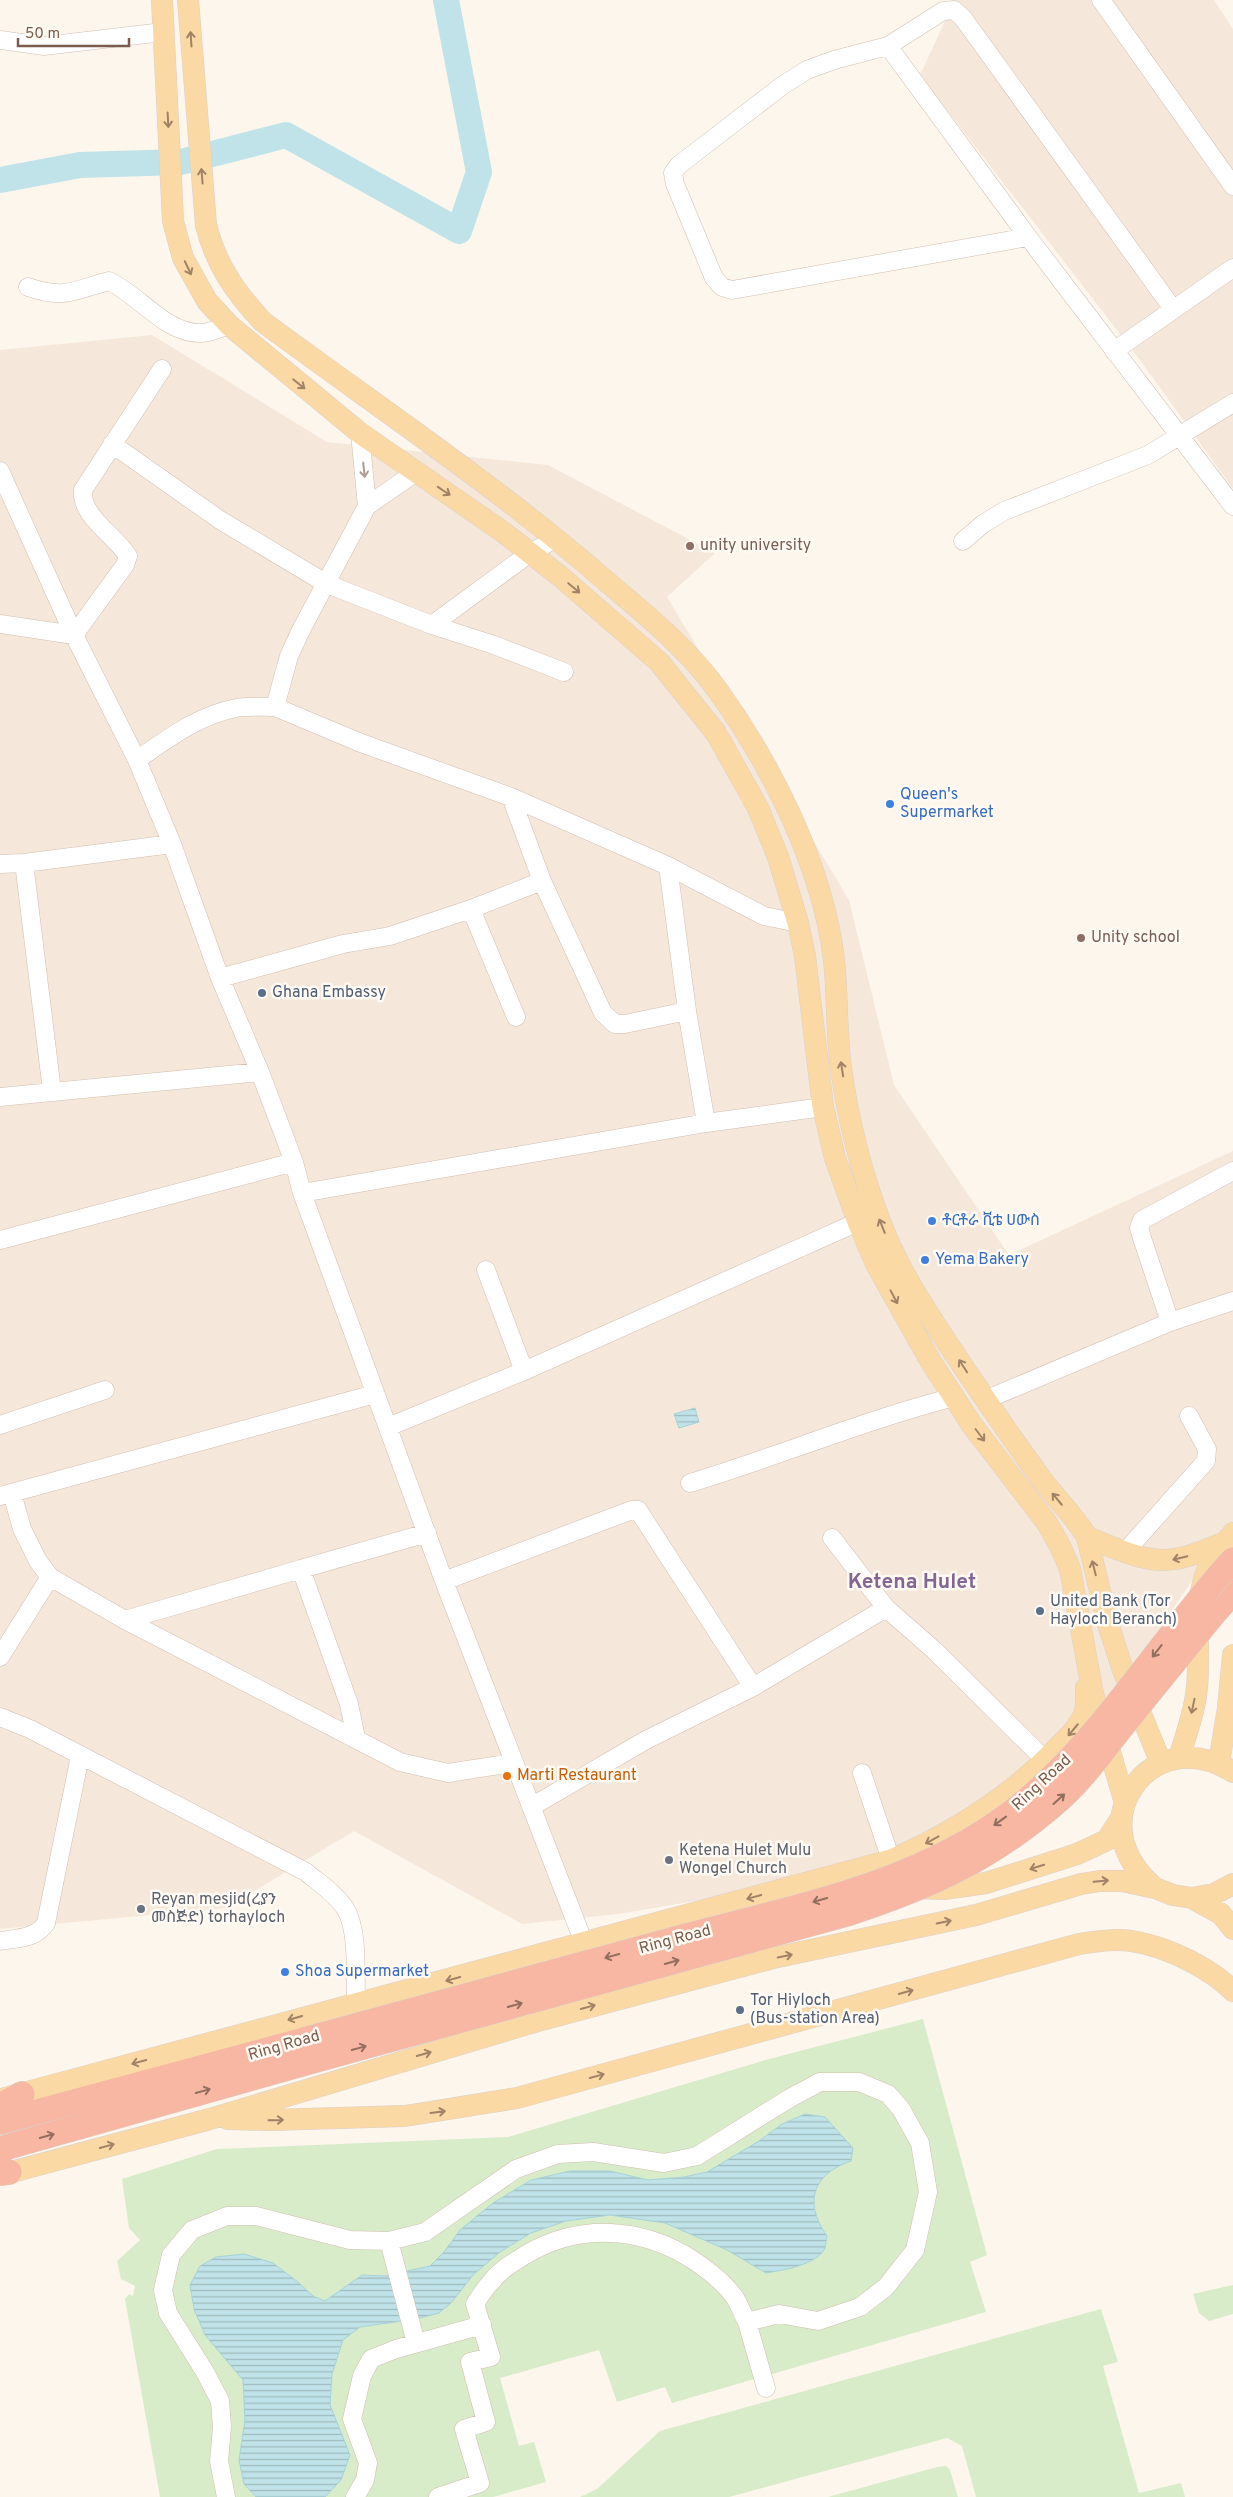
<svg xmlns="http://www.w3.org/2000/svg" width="1233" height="2497" font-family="Overpass,'Noto Sans Ethiopic',sans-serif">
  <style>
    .residential { fill: #f5e8da }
    .green { fill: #d8ecc9 }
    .water { fill: url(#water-rules); stroke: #a5d3da }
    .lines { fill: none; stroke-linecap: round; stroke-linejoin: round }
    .river { stroke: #bfe3e8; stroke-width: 26 }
    .minor-casing { stroke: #d1beb0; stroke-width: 19 }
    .major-casing { stroke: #dad1cd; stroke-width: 22 }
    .highway-casing { stroke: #dad1cd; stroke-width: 26 }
    .minor { stroke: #fff; stroke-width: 18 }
    .major { stroke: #fbd9a5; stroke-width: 21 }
    .highway { stroke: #f7b7a3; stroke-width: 25 }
    .highway-bridge-casing { stroke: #dad1cd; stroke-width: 26; stroke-linecap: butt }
    .highway-bridge { stroke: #f7b7a3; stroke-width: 25 }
    .oneway { stroke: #a18267 }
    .oneway2 { stroke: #af9d94 }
    .oneway3 { stroke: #936e5e }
    .education-dot { fill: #8d6e63; stroke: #fffaf3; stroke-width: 2 }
    .shop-dot { fill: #3f7fe0; stroke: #fffaf3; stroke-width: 2 }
    .service-dot { fill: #5c6f8a; stroke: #fffaf3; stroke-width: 2 }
    .food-dot { fill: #e8710a; stroke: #fffaf3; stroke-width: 2 }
    .worship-dot { fill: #6b7280; stroke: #fffaf3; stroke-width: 2 }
    .labels { text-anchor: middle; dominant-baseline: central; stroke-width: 5; stroke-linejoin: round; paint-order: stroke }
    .education-label { font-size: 16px; fill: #785e54; stroke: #fffaf3; text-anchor: start }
    .shop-label { font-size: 16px; fill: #366cbe; stroke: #fffaf3; text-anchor: start }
    .service-label { font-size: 16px; fill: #4e5e75; stroke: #fffaf3; text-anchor: start }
    .food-label { font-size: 16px; fill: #c56008; stroke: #fffaf3; text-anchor: start }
    .street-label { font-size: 16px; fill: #7a5c4d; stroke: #fffaf3 }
    .worship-label { font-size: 16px; fill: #5b616d; stroke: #fffaf3; text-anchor: start }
    .district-label { font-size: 21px; font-weight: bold; fill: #846695; stroke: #fffaf3 }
  </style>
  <defs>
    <pattern id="water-rules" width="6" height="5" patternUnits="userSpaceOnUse" patternTransform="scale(1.25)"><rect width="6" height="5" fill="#bfe3e8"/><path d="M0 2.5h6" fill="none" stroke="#a0bbbe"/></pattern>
  </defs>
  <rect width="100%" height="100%" fill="#fdf6ec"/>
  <!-- residential -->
  <path class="residential" d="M 951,0 L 1214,0 L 1233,29 L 1233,489 L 1140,360 L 920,75 L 953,4 Z
    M 152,335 L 327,442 L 548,465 L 715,553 L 667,597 L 849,900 L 894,1085 L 1009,1255 L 1233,1151 L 1233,1522 L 1108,1702 L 1004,1811 L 785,1886 L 618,1914 L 522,1924 L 354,1831 L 226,1908 L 0,1929 L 0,350 Z"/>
  <!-- green -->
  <path class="green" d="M 923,2019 L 987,2255 L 970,2262 L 986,2312 L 672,2403 L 665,2387 L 617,2402 L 599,2350 L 500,2378 L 519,2446 L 534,2442 L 546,2482 L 493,2497 L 160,2497 L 125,2299 L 129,2294 L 133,2296 L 135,2286 L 121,2279 L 117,2261 L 140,2240 L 129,2228 L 122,2179 L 217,2149 L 508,2137 L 769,2059 Z
    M 1233,2285 L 1233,2314 L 1209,2321 L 1199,2313 L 1193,2294 Z
    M 1101,2309 L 1118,2362 L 1103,2366 L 1139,2493 L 1181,2483 L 1185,2497 L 976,2497 L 962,2446 L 947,2438 L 729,2497 L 580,2497 L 597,2489 L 660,2431 Z
    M 946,2466 L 950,2470 L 958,2497 L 828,2497 L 937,2467 Z"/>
  <!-- water -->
  <path class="water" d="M 695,1408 L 699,1422 L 679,1428 L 674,1414 Z
    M 805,2114 L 825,2117 L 853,2148 L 851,2161 C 813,2174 803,2202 827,2236 C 826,2239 826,2245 825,2248 C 817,2265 783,2270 766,2273 L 727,2250 L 665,2223 L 610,2215 L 566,2221 L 531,2233 L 500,2252 L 474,2274 L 451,2303 L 439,2313 L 416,2319 L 360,2327 L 343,2340 L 332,2374 L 330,2405 L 350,2455 L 341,2480 L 325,2497 L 256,2497 L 244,2484 L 239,2460 L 245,2420 L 243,2380 L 205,2335 L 194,2309 L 190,2285 L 200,2266 L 216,2257 L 244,2254 L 273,2263 L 298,2282 L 313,2296 L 325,2301 L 362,2275 L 385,2276 L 430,2266 L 444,2252 L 460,2230 L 493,2203 L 531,2180 L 570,2171 L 610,2171 L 648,2180 L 684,2177 L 707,2172 L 759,2141 L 782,2124 Z"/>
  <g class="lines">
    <!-- river -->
    <path class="river" d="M 0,180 L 80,165 L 181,162 L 286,135 L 459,231 L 479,172 L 446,0"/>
    <!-- minor casing -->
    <g class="minor-casing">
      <path id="minor" d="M 1101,0 L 1233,186
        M 0,40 L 44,46 L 163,32
        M 888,46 L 1028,237 L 1233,506
        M 1028,237 L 732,290 L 722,287 L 714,278 L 675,184 L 673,173 L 679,165 L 783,85 L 807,70 L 834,60 L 888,46 L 943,11 L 954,10 L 963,18 L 1173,309
        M 28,287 C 65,300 74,290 109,281 C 139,295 164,332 199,333 C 209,334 220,328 229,325
        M 1114,351 L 1233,268
        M 360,433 L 367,506
        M 112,444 L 220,520 L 327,584 L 432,625 L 494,645 L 564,672
        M 0,471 L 74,635 L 137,760 L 172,844 L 220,978 L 260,1072 L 294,1162 L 302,1193 L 444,1581 L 584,1943
        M 963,541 L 983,524 L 1004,511 L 1148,455 L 1233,403
        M 0,624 L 74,635 L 125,565 L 128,556 C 115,535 80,516 83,490 L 162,369
        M 432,625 L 530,553 L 557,538
        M 275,707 L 361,743 L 511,797 L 668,866 L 764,916 L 798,923
        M 137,760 C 167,739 199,715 236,708 C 248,706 262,707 275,707 L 289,656 L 301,630 L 367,506 L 416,472
        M 511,797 L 542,881 L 603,1013 L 615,1024 L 625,1024 L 687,1011 L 668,866
        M 24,863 L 52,1091
        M 0,864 L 24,863 L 172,844
        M 471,909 L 516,1017
        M 220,978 L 343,944 L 390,936 L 471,909 L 542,881
        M 0,1097 L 260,1072
        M 706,1123 L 823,1107
        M 302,1193 L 706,1123 L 687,1011
        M 0,1240 L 294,1162
        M 486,1270 L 524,1371
        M 1170,1322 L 1142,1238 L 1139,1228 L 1142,1220 L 1233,1171
        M 985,1400 L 1170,1322 L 1233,1301
        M 0,1425 L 105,1390
        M 388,1427 L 524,1371 L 858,1222
        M 690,1483 C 779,1456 865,1420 954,1397
        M 12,1493 L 22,1529 L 38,1561 L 50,1577 L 125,1620 L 400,1762 L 448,1773 L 513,1763
        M 0,1496 L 375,1394
        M 832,1538 L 886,1608 L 934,1650 L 1045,1760
        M 1125,1552 L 1206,1461 L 1207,1449 L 1189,1416
        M 301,1569 L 427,1533
        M 444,1581 L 632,1510 L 638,1510 L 753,1687
        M 125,1620 L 301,1569 L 349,1704 L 356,1738
        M 0,1657 L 50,1577
        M 0,1717 L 30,1729 L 306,1872 C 319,1883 335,1893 345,1908 C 359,1930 355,1976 356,2003
        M 862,1773 L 891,1860
        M 531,1807 L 646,1740 L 753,1687 L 886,1608
        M 0,1941 C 17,1938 36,1939 46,1923 L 80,1756
        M 389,2241 L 416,2343
        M 226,2497 L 219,2461 L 222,2427 L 220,2401 L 205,2372 L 168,2313 L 163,2290 L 171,2255 L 192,2230 L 227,2216 L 256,2216 L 350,2240 L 389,2241 L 425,2232 L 516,2169 L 558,2154 L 593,2152 L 664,2163 L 697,2156 L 790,2098 L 820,2082 L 859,2082 L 888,2094 L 901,2109 L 920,2143 L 928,2192 L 915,2250 L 886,2287 L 860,2307 L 818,2321 L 779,2314 L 747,2322 L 766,2388
        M 355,2497 L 365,2480 L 368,2463 L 352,2419 L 362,2376 L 371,2359 L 396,2349 L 482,2325
        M 438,2497 L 480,2483 L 464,2429 L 486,2422 L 470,2362 L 491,2357 L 475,2304 C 480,2296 485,2288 491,2282 C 500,2270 514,2262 527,2254 C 580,2223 642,2227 693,2260 C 708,2270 725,2283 735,2298 C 740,2306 743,2315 747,2322"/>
    </g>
    <!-- major casing -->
    <g class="major-casing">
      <path id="major" d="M 162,0 L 173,221 L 183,258 L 207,301 L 229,325 L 360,433 L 503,532 L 561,577 L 659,662 L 716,733 L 758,808 L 778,857 L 798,923 L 805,956 L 823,1107 L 835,1158 L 858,1222 L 876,1264 L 931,1362 L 972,1425 L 1047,1523 L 1060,1546 L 1070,1569 L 1093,1694 L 1125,1803
        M 188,0 L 206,225 C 216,265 235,292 263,322 C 378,407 498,487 606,581 C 645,614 686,647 716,688 C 771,764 823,866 834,960 C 838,996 836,1032 841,1068 C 848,1120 862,1174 881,1224 C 897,1266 923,1306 948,1344 C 978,1389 1008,1433 1040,1477 C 1055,1498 1074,1515 1087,1537 L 1108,1624 L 1123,1670 L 1161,1763
        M 1087,1537 C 1113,1547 1145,1564 1174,1559 C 1192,1557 1209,1548 1226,1542
        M 1179,1758 C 1186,1735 1195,1711 1197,1687 C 1201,1648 1191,1595 1212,1561 C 1217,1551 1226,1542 1233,1533
        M 1219,1763 L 1228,1708 L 1233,1655
        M 916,1888 L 944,1889 L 986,1883 L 1077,1854 L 1107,1840 L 1121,1818
        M 1155,1888 C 1075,1822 1153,1720 1233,1772
        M 1192,1898 L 1221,1914 L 1233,1929
        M 5,2098 L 891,1860 C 952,1833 1009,1798 1055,1750 C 1066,1739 1078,1729 1084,1714 C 1087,1706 1086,1696 1086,1688
        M 228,2119 L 271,2120 L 405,2116 L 517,2098 L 1079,1944 C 1098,1941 1118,1938 1137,1942 C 1169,1948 1210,1968 1233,1991
        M 0,2175 L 210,2119 L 541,2020 L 773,1958 L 976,1915 L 1081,1884 L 1100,1881 L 1122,1881 L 1155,1888 L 1173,1895 L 1192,1898 L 1214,1894 L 1233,1884"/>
    </g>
    <!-- highway casing -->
    <g class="highway-casing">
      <path id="highway" d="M 1215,1612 L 1233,1592
        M 0,2106 L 22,2094
        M 0,2122 L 304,2040
        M 0,2149 L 312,2061
        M 0,2173 L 9,2172"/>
    </g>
    <!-- minor -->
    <use href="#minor" class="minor"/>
    <!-- major -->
    <use href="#major" class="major"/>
    <!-- highway -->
    <use href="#highway" class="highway"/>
    <!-- highway-bridge casing -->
    <g class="highway-bridge-casing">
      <path id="highway-bridge" d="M 304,2040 C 430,2006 557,1971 683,1937 C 795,1907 916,1885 1011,1813 C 1100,1745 1158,1642 1233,1560
        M 312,2061 L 846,1914 C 930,1887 995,1857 1061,1798 C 1083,1778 1101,1753 1120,1729 C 1151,1690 1183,1651 1215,1612"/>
    </g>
    <!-- highway-bridge -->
    <use href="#highway-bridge" class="highway-bridge"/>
  </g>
  <!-- one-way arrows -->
  <defs><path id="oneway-shaft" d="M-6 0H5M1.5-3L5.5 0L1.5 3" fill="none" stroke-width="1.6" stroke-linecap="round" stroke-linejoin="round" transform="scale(1.25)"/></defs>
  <g class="oneway">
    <use href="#oneway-shaft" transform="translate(191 39) rotate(-94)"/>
    <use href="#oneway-shaft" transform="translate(168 120) rotate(87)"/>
    <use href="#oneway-shaft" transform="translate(202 176) rotate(-95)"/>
    <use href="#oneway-shaft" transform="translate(188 268) rotate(65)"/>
    <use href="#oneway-shaft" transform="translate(299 384) rotate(39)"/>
    <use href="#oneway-shaft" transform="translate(444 491) rotate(34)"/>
    <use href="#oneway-shaft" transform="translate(574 588) rotate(40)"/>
    <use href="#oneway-shaft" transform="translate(842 1069) rotate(-99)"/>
    <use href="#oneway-shaft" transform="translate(882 1226) rotate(-112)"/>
    <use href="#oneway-shaft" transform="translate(894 1297) rotate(62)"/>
    <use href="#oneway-shaft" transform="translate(963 1366) rotate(-123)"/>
    <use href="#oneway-shaft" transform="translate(980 1435) rotate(53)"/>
    <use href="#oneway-shaft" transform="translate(1057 1499) rotate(-130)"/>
    <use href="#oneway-shaft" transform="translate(1180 1558) rotate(167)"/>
    <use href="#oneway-shaft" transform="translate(1094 1568) rotate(-104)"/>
    <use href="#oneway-shaft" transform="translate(1193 1706) rotate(102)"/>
    <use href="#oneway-shaft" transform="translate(1073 1730) rotate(130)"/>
    <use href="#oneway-shaft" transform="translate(932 1840) rotate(151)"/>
    <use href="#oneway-shaft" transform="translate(1037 1867) rotate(163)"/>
    <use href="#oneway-shaft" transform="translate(1101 1881) rotate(-5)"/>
    <use href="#oneway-shaft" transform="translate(754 1897) rotate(165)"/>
    <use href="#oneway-shaft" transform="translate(944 1922) rotate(-12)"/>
    <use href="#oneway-shaft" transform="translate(785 1956) rotate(-12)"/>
    <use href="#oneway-shaft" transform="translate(453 1979) rotate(165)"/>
    <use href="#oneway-shaft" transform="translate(906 1992) rotate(-16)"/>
    <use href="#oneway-shaft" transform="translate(588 2007) rotate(-15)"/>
    <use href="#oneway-shaft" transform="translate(295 2018) rotate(164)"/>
    <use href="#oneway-shaft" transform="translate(424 2054) rotate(-16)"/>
    <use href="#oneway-shaft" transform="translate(139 2062) rotate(165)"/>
    <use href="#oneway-shaft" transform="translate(597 2076) rotate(-15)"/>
    <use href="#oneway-shaft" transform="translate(438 2112) rotate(-7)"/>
    <use href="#oneway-shaft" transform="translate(276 2120) rotate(-1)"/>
    <use href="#oneway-shaft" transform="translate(107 2146) rotate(-15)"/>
  </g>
  <use class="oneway2" href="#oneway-shaft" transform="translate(364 470) rotate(84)"/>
  <g class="oneway3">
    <use href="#oneway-shaft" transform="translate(1157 1651) rotate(128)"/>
    <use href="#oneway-shaft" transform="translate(1059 1799) rotate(-42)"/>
    <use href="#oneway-shaft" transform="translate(1000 1821) rotate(144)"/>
    <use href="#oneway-shaft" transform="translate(820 1900) rotate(164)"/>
    <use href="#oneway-shaft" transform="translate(612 1956) rotate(165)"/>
    <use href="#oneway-shaft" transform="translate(672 1962) rotate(-16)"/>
    <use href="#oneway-shaft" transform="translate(515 2005) rotate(-15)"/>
    <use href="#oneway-shaft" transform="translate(359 2048) rotate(-15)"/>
    <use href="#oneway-shaft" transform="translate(203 2091) rotate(-15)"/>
    <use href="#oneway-shaft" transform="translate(47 2136) rotate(-16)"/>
  </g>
  <!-- markers -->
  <g class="education-dot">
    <circle cx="690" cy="546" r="5"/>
    <circle cx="1081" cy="938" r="5"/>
  </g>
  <g class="shop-dot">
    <circle cx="890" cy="804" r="5"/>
    <circle cx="932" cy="1221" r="5"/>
    <circle cx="925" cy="1260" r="5"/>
    <circle cx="285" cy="1972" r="5"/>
  </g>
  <g class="service-dot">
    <circle cx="262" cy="993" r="5"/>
    <circle cx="1040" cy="1611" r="5"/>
    <circle cx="740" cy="2010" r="5"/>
  </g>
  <circle class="food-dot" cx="507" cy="1776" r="5"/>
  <g class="worship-dot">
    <circle cx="669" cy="1860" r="5"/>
    <circle cx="141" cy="1909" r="5"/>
  </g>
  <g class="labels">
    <!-- education labels -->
    <g class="education-label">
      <text x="700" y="546">unity university</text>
      <text x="1091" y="938">Unity school</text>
    </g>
    <!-- shop labels -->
    <g class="shop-label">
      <text x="900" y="795">Queen's<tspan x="900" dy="18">Supermarket</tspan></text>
      <text x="942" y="1221">ቶርቶራ ቪቴ ሀውስ</text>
      <text x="935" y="1260">Yema Bakery</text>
      <text x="295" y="1972">Shoa Supermarket</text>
    </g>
    <!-- service labels -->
    <g class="service-label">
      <text x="272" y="993">Ghana Embassy</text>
      <text x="1050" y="1602">United Bank (Tor<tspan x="1050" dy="18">Hayloch Beranch)</tspan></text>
      <text x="750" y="2001">Tor Hiyloch<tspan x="750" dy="18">(Bus-station Area)</tspan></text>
    </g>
    <!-- food labels -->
    <g class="food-label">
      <text x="517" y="1776">Marti Restaurant</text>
    </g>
    <!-- street labels -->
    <g class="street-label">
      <text transform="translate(1042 1783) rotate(-43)">Ring Road</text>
      <text transform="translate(675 1940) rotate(-15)">Ring Road</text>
      <text transform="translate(284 2046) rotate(-16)">Ring Road</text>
    </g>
    <!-- worship labels -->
    <g class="worship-label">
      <text x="679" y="1851">Ketena Hulet Mulu<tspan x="679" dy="18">Wongel Church</tspan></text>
      <text x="151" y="1900">Reyan mesjid(ረያን<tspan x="151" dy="18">መስጅድ) torhayloch</tspan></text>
    </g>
    <!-- district labels -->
    <g class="district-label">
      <text x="912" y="1582">Ketena Hulet</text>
    </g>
  </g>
  <!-- scale -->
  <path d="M18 38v8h111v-8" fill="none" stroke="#7a5c4d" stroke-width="2.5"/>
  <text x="25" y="38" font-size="15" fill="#7a5c4d" stroke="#fffaf3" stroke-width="4" paint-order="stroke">50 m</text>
</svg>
